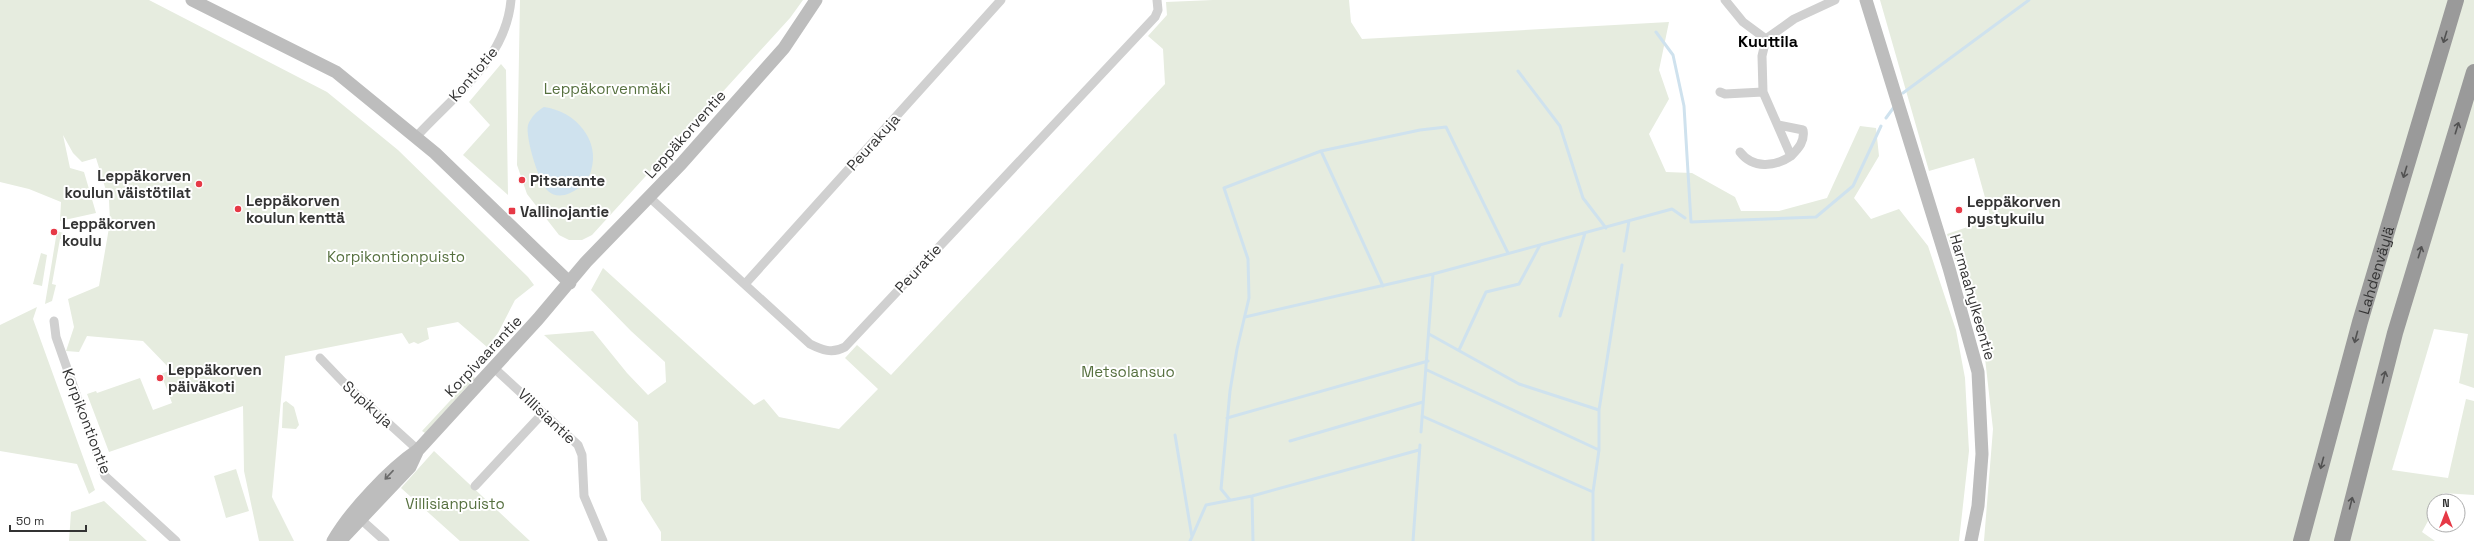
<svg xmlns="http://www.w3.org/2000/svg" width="2474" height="541" font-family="'Space Grotesk',sans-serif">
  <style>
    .green { fill: #e6ecdf }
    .water { fill: #cfe2ee }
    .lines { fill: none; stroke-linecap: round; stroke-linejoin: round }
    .stream { stroke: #cfe2ee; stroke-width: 3 }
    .street { stroke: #d0d0d0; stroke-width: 9 }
    .secondary { stroke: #bdbdbd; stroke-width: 13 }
    .highway { stroke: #9a9a9a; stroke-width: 16 }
    .oneway { stroke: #525252 }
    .oneway2 { stroke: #6a6a6a }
    .poi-dot { fill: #e63946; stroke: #fff; stroke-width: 1.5 }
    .labels { text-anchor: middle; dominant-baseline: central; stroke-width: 4; stroke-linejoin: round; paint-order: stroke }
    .street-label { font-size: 15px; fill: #333; stroke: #fff }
    .park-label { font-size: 15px; fill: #56703f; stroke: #fff }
    .poi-label { font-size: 15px; font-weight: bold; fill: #333; stroke: #fff; text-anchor: start }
    .neighbourhood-label { font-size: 16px; font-weight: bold; fill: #000; stroke: #fff }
  </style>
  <rect width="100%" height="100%" fill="#fff"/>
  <!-- green -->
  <path class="green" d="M 0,0 L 149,0 L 327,92 L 398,150 L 528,277 L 534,285 L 515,300 L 498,333 L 487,347 L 458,322 L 427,328 L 429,339 L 418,344 L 414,342 L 409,344 L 402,333 L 285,356 L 272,497 L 294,541 L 259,541 L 244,471 L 243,406 L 109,452 L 87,394 L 96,391 L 97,393 L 140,378 L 153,410 L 172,403 L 161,374 L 171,370 L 143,341 L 87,336 L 79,352 L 66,351 L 74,327 L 68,299 L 99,286 L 110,222 L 109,200 L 96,158 L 82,162 L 73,153 L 63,135 L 70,168 L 84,172 L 96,213 L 60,221 L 61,202 L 29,189 L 0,182 Z
    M 520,0 L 803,0 L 790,18 L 592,235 L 582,240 L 569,240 L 559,235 L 527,194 L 517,165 Z
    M 1213,0 L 1349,0 L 1351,22 L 1362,39 L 1669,22 L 1659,70 L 1669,99 L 1649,134 L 1666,172 L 1692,173 L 1735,197 L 1741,211 L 1779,211 L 1827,198 L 1860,126 L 1876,128 L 1879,156 L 1854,198 L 1871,219 L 1899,209 L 1928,246 L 1956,330 L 1965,378 L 1969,451 L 1959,541 L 661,541 L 661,532 L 641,500 L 638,422 L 544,335 L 593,331 L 627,373 L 648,395 L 666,382 L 665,362 L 631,331 L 591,290 L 603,268 L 754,405 L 764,399 L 779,417 L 839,429 L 878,389 L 845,358 L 857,345 L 891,375 L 1165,84 L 1163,49 L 1148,36 L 1167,15 L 1166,2 Z
    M 1880,0 L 2474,0 L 2474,388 L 2459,383 L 2468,334 L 2434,329 L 2392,470 L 2448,478 L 2466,399 L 2474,401 L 2474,495 L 2443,493 L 2439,501 L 2434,501 L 2434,510 L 2422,532 L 2435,541 L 1984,541 L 1993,429 L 1985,358 L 1947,234 L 1991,219 L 1974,158 L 1929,171 Z
    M 501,64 L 506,70 L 508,195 L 463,155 L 490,125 L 469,102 Z
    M 57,231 L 63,233 L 63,239 L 60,239 L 52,284 L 56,285 L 52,301 L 45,304 Z
    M 41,253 L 47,255 L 42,286 L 33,284 Z
    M 37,307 L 33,319 L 95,490 L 89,494 L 77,464 L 0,451 L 0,325 Z
    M 473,376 L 475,378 L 425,433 L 422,431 Z
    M 286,401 L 294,407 L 299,425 L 296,429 L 282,428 L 283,403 Z
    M 434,451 L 530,541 L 460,541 L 401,488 Z
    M 236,469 L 249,511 L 226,518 L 214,476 Z
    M 104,501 L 147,541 L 69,541 L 71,512 Z"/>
  <!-- water -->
  <path class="water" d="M 544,107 C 575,111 601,140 591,171 C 587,186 562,204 548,191 C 539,183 525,137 528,125 C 531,117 537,111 544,107 Z"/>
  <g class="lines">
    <!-- stream -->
    <path class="stream" d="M 1656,32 L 1673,55 L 1684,106 L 1691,222 L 1816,217 L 1853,186 L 1881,126
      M 1518,71 L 1560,126 L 1583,198 L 1606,228
      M 1903,93 L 2029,0
      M 1886,118 L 1894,107
      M 1321,151 L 1383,286
      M 1624,251 L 1629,221
      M 1560,316 L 1585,233
      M 1245,317 L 1433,274 L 1672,209 L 1685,218
      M 1429,334 L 1519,384 L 1599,410
      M 1459,350 L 1486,292 L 1519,284 L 1540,245
      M 1427,370 L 1599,450
      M 1422,416 L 1593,492
      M 1227,418 L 1428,361
      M 1421,432 L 1433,274
      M 1175,435 L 1192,537 L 1190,541
      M 1290,441 L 1423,402
      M 1252,496 L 1253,541
      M 1230,500 L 1221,489 L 1230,391 L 1237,349 L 1249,298 L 1248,259 L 1224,188 L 1321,151 L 1420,130 L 1446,127 L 1508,253
      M 1192,537 L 1206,505 L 1252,496 L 1419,450
      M 1413,541 L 1420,445
      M 1593,541 L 1593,492 L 1599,450 L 1599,410 L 1622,265"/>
    <!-- street -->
    <path class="street" d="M 1725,0 L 1743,22 L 1766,39
      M 1720,92 L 1725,94 L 1763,92
      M 1778,125 L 1803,130 C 1805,141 1799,148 1791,156
      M 416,137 C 453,96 506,60 511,0
      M 1740,152 C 1753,169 1775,167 1791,156 L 1763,92 L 1762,56 L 1766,39 L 1794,19 L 1835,0
      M 649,197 L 810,344 C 822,350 832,354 845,347 L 1155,17 L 1158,10 L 1157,0
      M 745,284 L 1001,0
      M 54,321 L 56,337 L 105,476 L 176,541
      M 320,358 L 343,382 L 418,450
      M 494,368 L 578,445 L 582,455 L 584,496 L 603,541
      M 475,486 L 543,413
      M 356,515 L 385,541"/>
    <!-- secondary -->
    <path class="secondary" d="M 192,0 L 336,72 L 435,153 L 570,283
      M 1866,0 L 1949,268 L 1978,372 L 1982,454 L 1978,506 L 1971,541
      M 333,541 C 350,511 390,469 418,450 L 538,319 L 586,262 L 681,164 L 784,48 L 816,0
      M 340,541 L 410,467 L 417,452"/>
    <!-- highway -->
    <g class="highway">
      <path id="s1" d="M 2301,541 L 2360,322 L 2456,0"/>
      <path d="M 2342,541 L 2395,333 L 2474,72"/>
    </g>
  </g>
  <!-- one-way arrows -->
  <defs><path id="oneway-shaft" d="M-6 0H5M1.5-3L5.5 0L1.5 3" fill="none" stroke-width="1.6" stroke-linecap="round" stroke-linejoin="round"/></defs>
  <g class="oneway">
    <use href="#oneway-shaft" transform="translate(2445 37) rotate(107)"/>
    <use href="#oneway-shaft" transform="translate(2457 128) rotate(-73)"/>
    <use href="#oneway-shaft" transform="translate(2405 172) rotate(107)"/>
    <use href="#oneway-shaft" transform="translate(2420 252) rotate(-73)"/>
    <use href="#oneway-shaft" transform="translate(2356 337) rotate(105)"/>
    <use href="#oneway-shaft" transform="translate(2384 377) rotate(-76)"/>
    <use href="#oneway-shaft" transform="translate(2322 463) rotate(105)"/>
    <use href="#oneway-shaft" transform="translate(2351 503) rotate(-76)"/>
  </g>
  <use class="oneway2" href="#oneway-shaft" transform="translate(389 475) rotate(133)"/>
  <!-- markers -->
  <g class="poi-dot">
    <circle cx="522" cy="180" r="4"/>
    <circle cx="199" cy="184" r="4"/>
    <circle cx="238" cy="209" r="4"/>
    <circle cx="1959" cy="210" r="4"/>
    <rect x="508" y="207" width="8" height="8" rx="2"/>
    <circle cx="54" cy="232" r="4"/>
    <circle cx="160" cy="378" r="4"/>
  </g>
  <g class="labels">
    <!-- street labels -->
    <g class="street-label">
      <text transform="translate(473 74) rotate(-50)">Kontiotie</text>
      <text transform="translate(685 134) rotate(-48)">Leppäkorventie</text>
      <text transform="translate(873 142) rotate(-48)">Peurakuja</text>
      <text transform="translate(918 268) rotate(-47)">Peuratie</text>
      <text stroke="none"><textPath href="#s1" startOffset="281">Lahdenväylä</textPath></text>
      <text transform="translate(1973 297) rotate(74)">Harmaahylkeentie</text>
      <text transform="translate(483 356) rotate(-47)">Korpivaarantie</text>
      <text transform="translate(368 404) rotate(42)">Supikuja</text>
      <text transform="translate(547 416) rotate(43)">Villisiantie</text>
      <text transform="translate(87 421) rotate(69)">Korpikontiontie</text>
    </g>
    <!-- park labels -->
    <g class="park-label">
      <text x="607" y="88">Leppäkorvenmäki</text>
      <text x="396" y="256">Korpikontionpuisto</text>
      <text x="1128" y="371">Metsolansuo</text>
      <text x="455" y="503">Villisianpuisto</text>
    </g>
    <!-- poi labels -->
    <g class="poi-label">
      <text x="191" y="175" text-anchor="end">Leppäkorven<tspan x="191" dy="17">koulun väistötilat</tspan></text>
      <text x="530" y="180">Pitsarante</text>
      <text x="246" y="200">Leppäkorven<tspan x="246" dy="17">koulun kenttä</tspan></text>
      <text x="1967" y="201">Leppäkorven<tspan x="1967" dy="17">pystykuilu</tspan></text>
      <text x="520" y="211">Vallinojantie</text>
      <text x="62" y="223">Leppäkorven<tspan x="62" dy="17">koulu</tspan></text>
      <text x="168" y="369">Leppäkorven<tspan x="168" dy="17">päiväkoti</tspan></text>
    </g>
    <!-- neighbourhood labels -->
    <g class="neighbourhood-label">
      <text x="1768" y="41">Kuuttila</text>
    </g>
  </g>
  <!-- north arrow -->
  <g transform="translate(2446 513)"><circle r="19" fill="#ffffff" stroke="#adadad"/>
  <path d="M0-3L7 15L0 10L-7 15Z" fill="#e63946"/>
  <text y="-6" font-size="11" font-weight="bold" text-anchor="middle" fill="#333333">N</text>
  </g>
  <!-- scale -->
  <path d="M10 525v6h76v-6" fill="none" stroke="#333333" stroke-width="2"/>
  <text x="16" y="525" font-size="12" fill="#333333" stroke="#ffffff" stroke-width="3" paint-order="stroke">50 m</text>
</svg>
